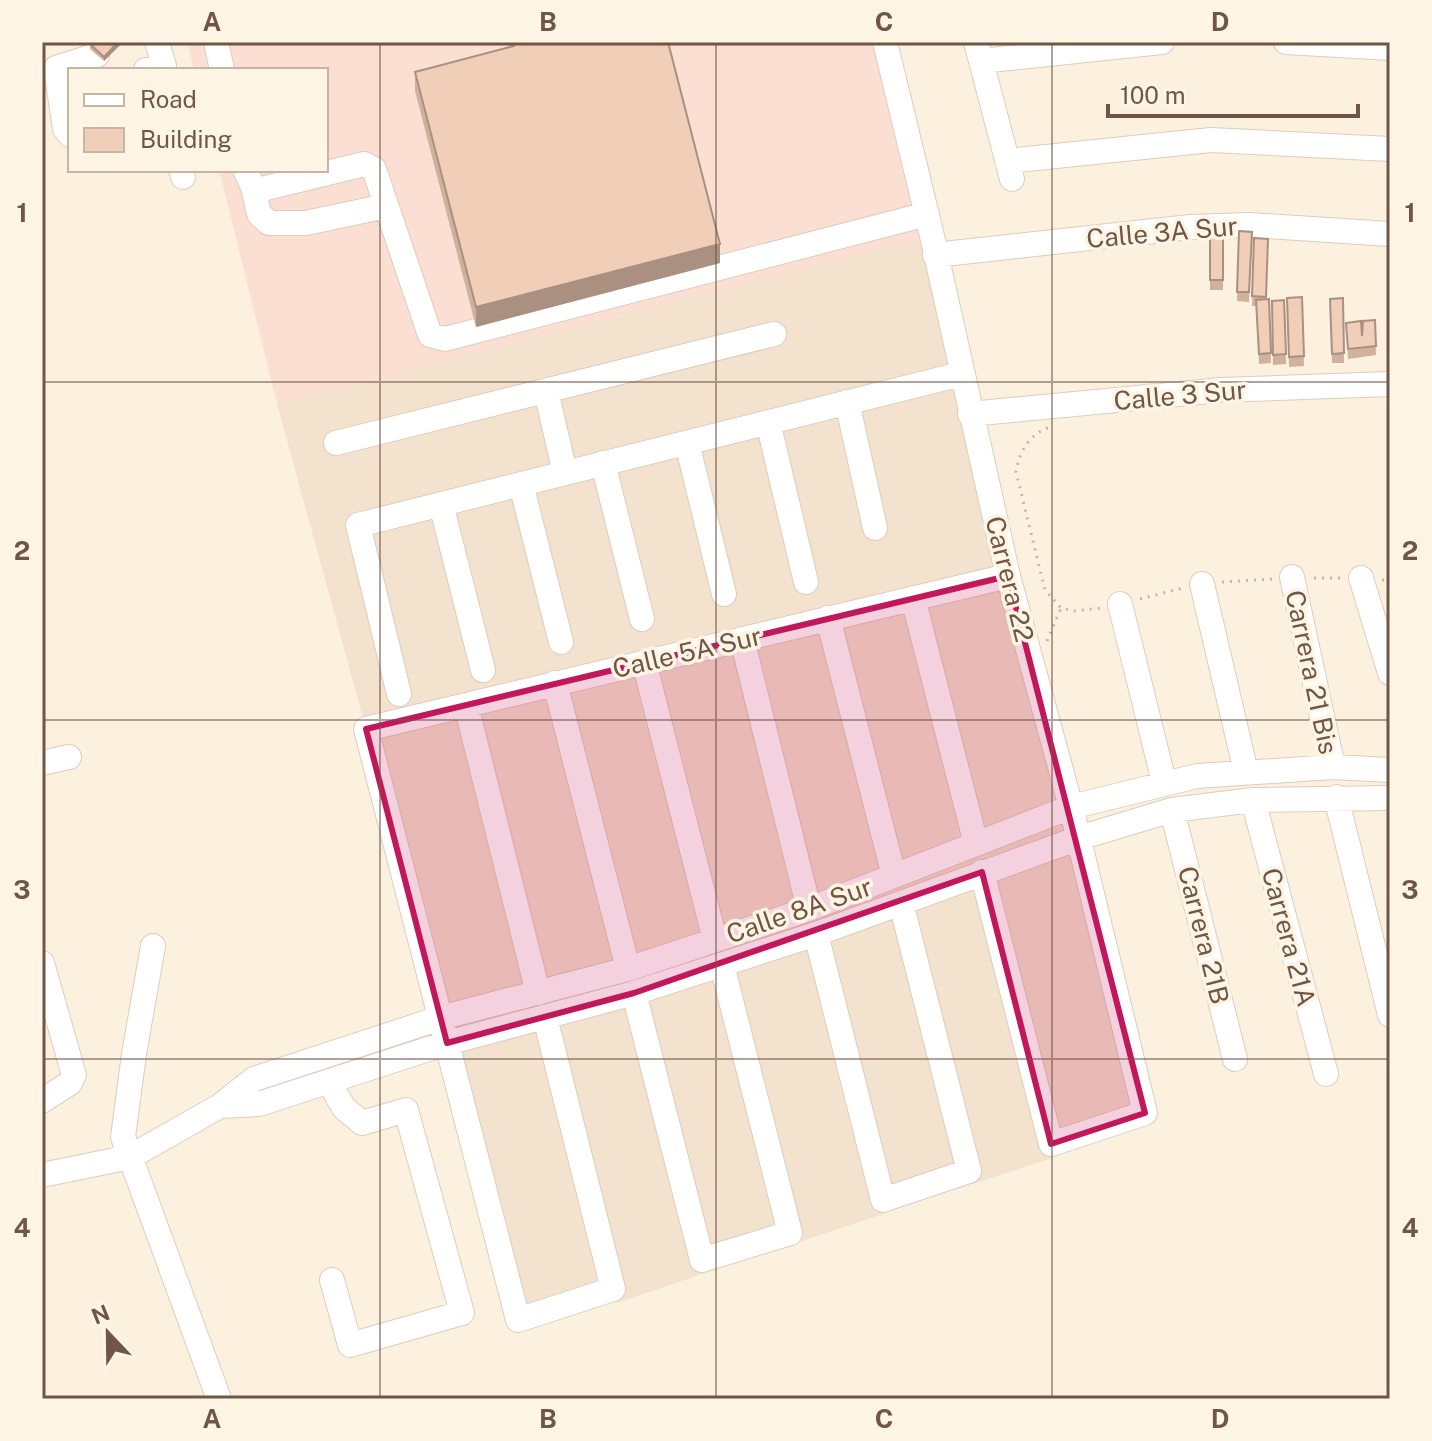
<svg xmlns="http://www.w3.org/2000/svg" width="1432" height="1441" font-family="'Public Sans',sans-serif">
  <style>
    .residential { fill: #f3e2ce }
    .commercial { fill: #fcdfd3 }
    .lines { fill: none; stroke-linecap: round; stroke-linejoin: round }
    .minor-casing { stroke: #dfccbc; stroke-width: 26 }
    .path { stroke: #d5b19b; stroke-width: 3; stroke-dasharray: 2 6; stroke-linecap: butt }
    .minor { stroke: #fff; stroke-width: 24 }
    .wall { fill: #cfb19d }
    .shaded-wall { fill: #a99080 }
    .building { fill: #f1ceb7; stroke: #a99080; stroke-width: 2 }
    .marked { fill: #c2185b; fill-opacity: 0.2; stroke: #c2185b; stroke-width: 6; stroke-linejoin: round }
    .grid { fill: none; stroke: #715648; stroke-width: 2; stroke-opacity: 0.55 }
    .labels { text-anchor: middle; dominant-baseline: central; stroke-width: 7; stroke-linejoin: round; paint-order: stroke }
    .street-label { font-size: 26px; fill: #715648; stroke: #fff5e5 }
    .neatline { fill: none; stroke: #715648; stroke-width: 3 }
    .grid-label { font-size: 26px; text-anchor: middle; font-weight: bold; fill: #715648 }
  </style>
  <rect width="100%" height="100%" fill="#fcf1df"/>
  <!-- residential -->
  <path class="residential" d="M 932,236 L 1145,1113 L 1051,1145 L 1055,1157 L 973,1184 L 970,1172 L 883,1201 L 886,1213 L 793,1244 L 702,1260 L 705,1273 L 617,1303 L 614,1289 L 518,1320 L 366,729 L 277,404 Z"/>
  <!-- commercial -->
  <path class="commercial" d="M 187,42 L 885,42 L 932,236 L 277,404 L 219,170 L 326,170 L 326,70 L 194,70 Z"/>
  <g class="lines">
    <!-- minor casing -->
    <g class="minor-casing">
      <path id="minor" d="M 216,42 L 222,70
        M 885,42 L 932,236 L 1008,576 L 1071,807 L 1145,1113 L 1051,1144 L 982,872
        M 976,42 L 1012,179
        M 1286,42 L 1390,48
        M 981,61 L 1162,42
        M 146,70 L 164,66 L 157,42
        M 70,135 L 65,129 L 56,68 L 97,55
        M 1007,161 L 1211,140 L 1390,149
        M 181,170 L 183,177
        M 245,170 L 253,187 L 262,189 L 364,164 L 374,169 L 430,335 L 445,339 L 927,214
        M 253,187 L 259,214 L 269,223 L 306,223 L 386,206
        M 935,255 L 1190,227 L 1249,225 L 1390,234
        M 546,391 L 565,473
        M 847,402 L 875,528
        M 970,414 L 1221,390 L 1390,384
        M 768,422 L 806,582
        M 336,443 L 774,334
        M 687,443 L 724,594
        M 603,463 L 642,619
        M 521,484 L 561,642
        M 441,504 L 483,670
        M 1292,577 L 1333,767
        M 1361,578 L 1390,673
        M 1202,584 L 1246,772
        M 913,598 L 976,844
        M 1120,604 L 1164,782
        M 828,618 L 894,876
        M 742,639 L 809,909
        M 644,662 L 715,940
        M 555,683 L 628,969
        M 399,694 L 358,525 L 961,374
        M 466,705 L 538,993
        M 42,763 L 69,757
        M 1336,797 L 1390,1015
        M 1253,800 L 1326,1074
        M 1172,810 L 1235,1059
        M 816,934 L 883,1200 L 969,1171 L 901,903
        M 153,946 L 134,1054 L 123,1137 L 219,1399
        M 42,963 L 74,1075 L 70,1083 L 42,1101
        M 634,993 L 702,1260 L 790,1233 L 722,965
        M 545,1017 L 613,1289 L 518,1320 L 366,729 L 1008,576
        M 329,1082 L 344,1108 L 362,1123 L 406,1110 L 462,1313 L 350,1345 L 332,1280
        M 220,1106 L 259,1104 L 447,1043 L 634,993 L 816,934 L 1079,838 L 1172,810 L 1253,800 L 1390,798
        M 42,1175 L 130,1157 L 220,1106 L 254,1079 L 440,1018 L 628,969 L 809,909 L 1071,807 L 1197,776 L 1333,767 L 1390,770"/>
    </g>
    <!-- path -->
    <path class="path" d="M 1048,428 C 1028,435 1019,453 1016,472 L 1045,590 L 1061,608 L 1074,611 L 1101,608
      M 1314,578 L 1342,578
      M 1382,580 L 1390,581
      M 1222,582 L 1274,579
      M 1140,599 L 1183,588
      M 1047,641 L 1061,608"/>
    <!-- minor -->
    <use href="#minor" class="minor"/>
  </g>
  <!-- wall -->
  <path class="wall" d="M 92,42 L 123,42 L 104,61 L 90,49 L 90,44 Z
    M 508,42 L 668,42 L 720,263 L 476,327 L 415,91 L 415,72 L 509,47 Z
    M 1210,230 L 1223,230 L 1223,290 L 1210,290 Z
    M 1239,231 L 1252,232 L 1249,302 L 1237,301 Z
    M 1254,238 L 1268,239 L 1266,299 L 1269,299 L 1271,363 L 1259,364 L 1256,306 L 1252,306 Z
    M 1302,297 L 1304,366 L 1289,367 L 1287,298 Z
    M 1343,298 L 1344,363 L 1332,363 L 1330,299 Z
    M 1284,300 L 1286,364 L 1273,365 L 1272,301 Z
    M 1375,320 L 1376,355 L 1348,359 L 1346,323 L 1362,336 Z"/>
  <!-- shaded-wall -->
  <path class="shaded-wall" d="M 118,42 L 123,42 L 104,61 L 104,57 Z
    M 720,244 L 720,263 L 476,327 L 476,307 Z"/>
  <!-- building -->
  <path class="building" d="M 92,42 L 118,42 L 104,57 L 90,44 Z
    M 513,42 L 668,42 L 720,244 L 476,307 L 415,72 L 514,46 Z
    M 1210,230 L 1223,230 L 1223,280 L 1210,280 Z
    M 1239,231 L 1252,232 L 1249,292 L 1237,292 Z
    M 1254,238 L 1268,239 L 1266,297 L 1252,296 Z
    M 1302,297 L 1304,356 L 1289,357 L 1287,298 Z
    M 1343,298 L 1344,353 L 1332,354 L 1330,299 Z
    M 1269,299 L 1271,353 L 1259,354 L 1256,300 Z
    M 1284,300 L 1286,354 L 1273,355 L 1272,301 Z
    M 1375,320 L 1376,346 L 1348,349 L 1346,323 L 1361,321 L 1362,336 L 1363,321 Z"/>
  <!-- marked area -->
  <path class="marked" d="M 1008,576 L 1145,1113 L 1051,1144 L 982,872 L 634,993 L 447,1043 L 366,729 Z"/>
  <!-- grid -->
  <path class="grid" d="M 380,42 L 380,1399M 716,42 L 716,1399M 1052,42 L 1052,1399M 42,382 L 1390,382M 42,720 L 1390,720M 42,1059 L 1390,1059"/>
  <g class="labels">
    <!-- street labels -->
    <g class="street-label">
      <text transform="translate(1162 232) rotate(-5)">Calle 3A Sur</text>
      <text transform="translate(1180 395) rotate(-5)">Calle 3 Sur</text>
      <text transform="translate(1010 579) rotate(76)">Carrera 22</text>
      <text transform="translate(687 652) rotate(-13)">Calle 5A Sur</text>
      <text transform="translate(1312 672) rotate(78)">Carrera 21 Bis</text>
      <text transform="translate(799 910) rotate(-19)">Calle 8A Sur</text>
      <text transform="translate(1204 935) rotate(76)">Carrera 21B</text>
      <text transform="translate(1289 937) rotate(75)">Carrera 21A</text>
    </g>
  </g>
  <!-- border -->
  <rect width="1432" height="1441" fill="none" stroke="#fff5e5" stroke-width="88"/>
  <!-- legend -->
  <rect x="68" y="68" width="260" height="104" fill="#fff5e5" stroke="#c6b5a6" stroke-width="2"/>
  <rect x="84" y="94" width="40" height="12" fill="#ffffff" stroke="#c6b5a6" stroke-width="2"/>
  <text x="140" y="108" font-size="24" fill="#715648">Road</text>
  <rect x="84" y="128" width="40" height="24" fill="#f1ceb7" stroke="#c6b5a6" stroke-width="2"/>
  <text x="140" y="148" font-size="24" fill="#715648">Building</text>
  <!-- north arrow -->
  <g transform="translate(108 1333) rotate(338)" stroke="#fff5e5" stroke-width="6" paint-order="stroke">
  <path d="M0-6L14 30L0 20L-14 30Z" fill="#715648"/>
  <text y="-12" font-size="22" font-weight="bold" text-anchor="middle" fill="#715648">N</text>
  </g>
  <!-- scale -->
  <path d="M1108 104v12h250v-12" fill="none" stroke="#715648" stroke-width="4"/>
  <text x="1120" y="104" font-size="24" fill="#715648" stroke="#fff5e5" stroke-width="6" paint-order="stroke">100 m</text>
  <rect x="44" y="44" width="1344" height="1353" class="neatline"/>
  <g class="grid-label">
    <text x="212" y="31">A</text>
    <text x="548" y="31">B</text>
    <text x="884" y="31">C</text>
    <text x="1220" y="31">D</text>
    <text x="22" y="222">1</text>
    <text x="1410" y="222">1</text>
    <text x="22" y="560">2</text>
    <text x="1410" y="560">2</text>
    <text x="22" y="899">3</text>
    <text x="1410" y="899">3</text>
    <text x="22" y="1237">4</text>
    <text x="1410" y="1237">4</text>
    <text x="212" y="1428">A</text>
    <text x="548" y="1428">B</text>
    <text x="884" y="1428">C</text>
    <text x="1220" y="1428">D</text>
  </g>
</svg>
